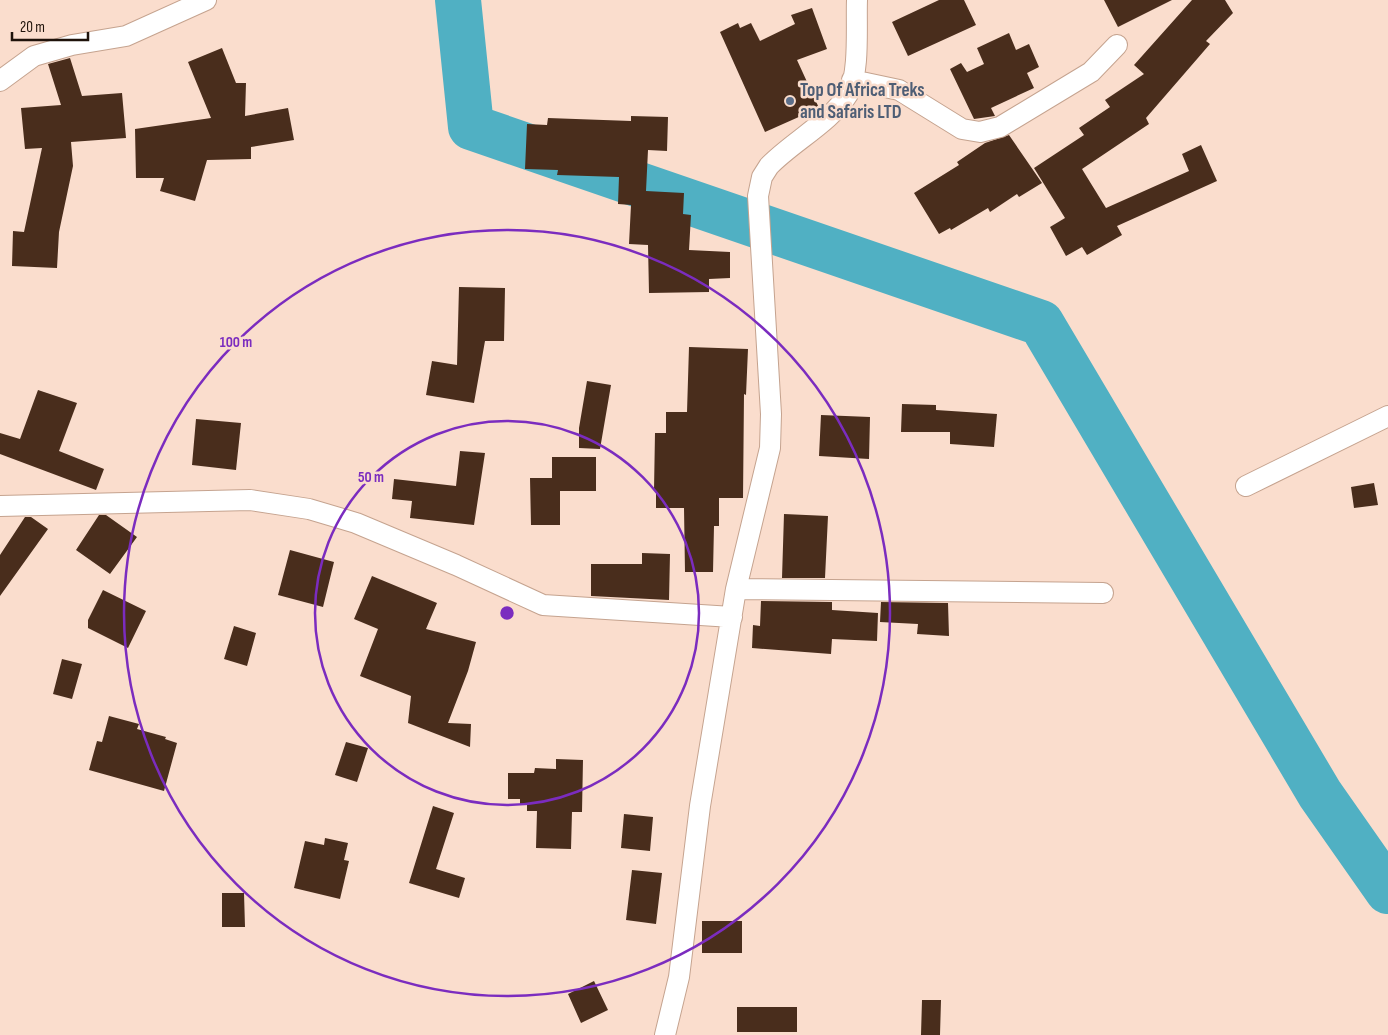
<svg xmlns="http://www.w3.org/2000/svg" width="1388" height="1035" font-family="'Sofia Sans Condensed',sans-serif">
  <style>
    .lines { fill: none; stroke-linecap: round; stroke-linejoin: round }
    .river { stroke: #50b0c3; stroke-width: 46 }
    .building { fill: #492d1c }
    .minor-casing { stroke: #c5a38f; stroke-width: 22 }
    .minor { stroke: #fff; stroke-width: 20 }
    .ring { fill: none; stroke: #7b2cbf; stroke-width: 2.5 }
    .service-dot { fill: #5c6f8a; stroke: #faddcd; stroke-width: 2 }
    .labels { text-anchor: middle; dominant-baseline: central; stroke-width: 5; stroke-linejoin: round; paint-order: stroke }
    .service-label { font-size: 19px; font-weight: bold; fill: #4e5e75; stroke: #faddcd; text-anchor: start }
    .centre { fill: #7b2cbf; stroke: #faddcd; stroke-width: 2.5 }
    .ring-label { font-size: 15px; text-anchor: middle; font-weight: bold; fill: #7b2cbf; stroke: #faddcd; stroke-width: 5; stroke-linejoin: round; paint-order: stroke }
  </style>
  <rect width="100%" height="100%" fill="#faddcd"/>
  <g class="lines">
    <!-- river -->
    <path class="river" d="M 458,0 L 471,127 L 1041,323 L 1320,794 L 1388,891"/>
  </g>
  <!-- building -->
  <path class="building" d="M 939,0 L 964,0 L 976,25 L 908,56 L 892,22 Z
    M 1104,0 L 1172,0 L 1118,27 Z
    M 1192,0 L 1225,0 L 1233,13 L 1206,41 L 1210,44 L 1146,118 L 1149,124 L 1082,169 L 1106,208 L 1189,171 L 1182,154 L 1201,145 L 1217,181 L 1117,226 L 1122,235 L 1087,255 L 1082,247 L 1066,256 L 1050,227 L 1065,218 L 1034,168 L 1084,135 L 1079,128 L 1110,107 L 1105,100 L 1144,74 L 1134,65 Z
    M 812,8 L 827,49 L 797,60 L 819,108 L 765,132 L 720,32 L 738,23 L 740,28 L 751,23 L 760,41 L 795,24 L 791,15 Z
    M 1009,33 L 1016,50 L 1029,44 L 1039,67 L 1027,73 L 1034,88 L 991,108 L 995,116 L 974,119 L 950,69 L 961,63 L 967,72 L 984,64 L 977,48 Z
    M 222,48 L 236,83 L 246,83 L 245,116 L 288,108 L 294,140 L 251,147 L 251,159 L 207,160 L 195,201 L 160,191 L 164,178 L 136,178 L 135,129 L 211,118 L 188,62 Z
    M 70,58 L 82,96 L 122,93 L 126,138 L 71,142 L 73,166 L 59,232 L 57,268 L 12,266 L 13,231 L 24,232 L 42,148 L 25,149 L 21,108 L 61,105 L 48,64 Z
    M 631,116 L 668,117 L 667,151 L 648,150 L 646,191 L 684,193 L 683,214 L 691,215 L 689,250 L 730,252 L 730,278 L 709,279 L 709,292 L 649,293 L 648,245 L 629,244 L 631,205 L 618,204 L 619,177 L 557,175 L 558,170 L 525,169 L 527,124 L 547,125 L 548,118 L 631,121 Z
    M 1009,135 L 1042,183 L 1019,197 L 1017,194 L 990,212 L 988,208 L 951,230 L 950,228 L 939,234 L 914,193 L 959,165 L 957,162 L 985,143 Z
    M 459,287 L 505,288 L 504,341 L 485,341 L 474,403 L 426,395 L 432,361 L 457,365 Z
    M 689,347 L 748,349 L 746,395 L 744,394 L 743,498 L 719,498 L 719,526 L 714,526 L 713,572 L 685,572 L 684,508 L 656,508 L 656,490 L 654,490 L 655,433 L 666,433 L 666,412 L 687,412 Z
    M 587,381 L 611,385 L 600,449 L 579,448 L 579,428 Z
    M 38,390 L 77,403 L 59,451 L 104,469 L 96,490 L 0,454 L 0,433 L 20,439 Z
    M 902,404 L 936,405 L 936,410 L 997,414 L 994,447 L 950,444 L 950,432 L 901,432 Z
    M 821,415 L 870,417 L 869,459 L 819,456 Z
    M 196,419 L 241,423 L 236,470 L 192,465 Z
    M 460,451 L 485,453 L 474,525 L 410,518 L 412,501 L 392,499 L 394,479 L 456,486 Z
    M 552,457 L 596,457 L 596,491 L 560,491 L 560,525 L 531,525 L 530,478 L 552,478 Z
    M 1374,483 L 1378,505 L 1354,508 L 1351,487 Z
    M 784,514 L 828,516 L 825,578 L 782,578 Z
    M 99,515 L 106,515 L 137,537 L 110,574 L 76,550 Z
    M 25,517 L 31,517 L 48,529 L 0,596 L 0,555 Z
    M 290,550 L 334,562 L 323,607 L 278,595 Z
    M 642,553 L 670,554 L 669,600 L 591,596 L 591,564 L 642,564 Z
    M 372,576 L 437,603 L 426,629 L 476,642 L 468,671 L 448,723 L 471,724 L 470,747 L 408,723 L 411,696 L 360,676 L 378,629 L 354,619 Z
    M 103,590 L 146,611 L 128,648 L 88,628 L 88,620 Z
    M 761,601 L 832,602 L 832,610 L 878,613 L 877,641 L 832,639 L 831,654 L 752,648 L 753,625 L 760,626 Z
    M 881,602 L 948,603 L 949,636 L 917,634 L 918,624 L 880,622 Z
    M 234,626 L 256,633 L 247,666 L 224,659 Z
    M 62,659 L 82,664 L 72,699 L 53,694 Z
    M 109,716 L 139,724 L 137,729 L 166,737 L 165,739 L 177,743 L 164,791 L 89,770 L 97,741 L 102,742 Z
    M 346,742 L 368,748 L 357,782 L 335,775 Z
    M 556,759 L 583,760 L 582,812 L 572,812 L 571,849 L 536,848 L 537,811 L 527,811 L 527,805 L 520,804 L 520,799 L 508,799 L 508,773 L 534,773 L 535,768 L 556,769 Z
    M 433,806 L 454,813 L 436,869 L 465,878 L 459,898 L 409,883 Z
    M 624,814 L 653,817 L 650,851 L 621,848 Z
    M 325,838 L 348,843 L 344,860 L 349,861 L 340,899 L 294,888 L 305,841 L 324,845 Z
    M 632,870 L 662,873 L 656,924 L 626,920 Z
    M 222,893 L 244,893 L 245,927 L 222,927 Z
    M 702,921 L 742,921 L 742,953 L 702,953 Z
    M 594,981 L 608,1010 L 581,1023 L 568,994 Z
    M 922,1000 L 941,1000 L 940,1035 L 921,1035 Z
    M 737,1007 L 797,1007 L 797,1032 L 737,1032 Z"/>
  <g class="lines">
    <!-- minor casing -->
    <g class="minor-casing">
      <path id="minor" d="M 852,80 L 899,90 L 962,129 L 980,132 L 1000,127 L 1091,72 L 1117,45
        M 0,81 L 34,56 L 72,45 L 126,36 L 206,0
        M 1246,486 L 1388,416
        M 0,506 L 250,500 L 309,509 L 356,523 L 456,565 L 543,605 L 732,617
        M 736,589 L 1103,593
        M 665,1035 L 679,977 L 700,806 L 736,589 L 770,448 L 771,414 L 758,196 L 762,177 L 769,166 C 792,142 831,122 848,94 C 860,74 856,25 857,0"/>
    </g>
    <!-- minor -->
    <use href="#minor" class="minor"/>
  </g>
  <!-- distance rings -->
  <g class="ring">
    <circle cx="507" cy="613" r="192"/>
    <circle cx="507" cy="613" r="383"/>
  </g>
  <!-- markers -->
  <circle class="service-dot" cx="790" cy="101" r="5"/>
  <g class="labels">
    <!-- service labels -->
    <g class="service-label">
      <text x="800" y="90">Top Of Africa Treks<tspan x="800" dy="22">and Safaris LTD</tspan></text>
    </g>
  </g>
  <circle cx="507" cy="613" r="8" class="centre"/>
  <g class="ring-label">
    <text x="236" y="347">100 m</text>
    <text x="371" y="482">50 m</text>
  </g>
  <!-- scale -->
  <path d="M12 32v8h76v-8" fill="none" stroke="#1e120a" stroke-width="2.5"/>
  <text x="20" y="32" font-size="15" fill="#1e120a" stroke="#faddcd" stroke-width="4" paint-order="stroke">20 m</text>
</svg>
